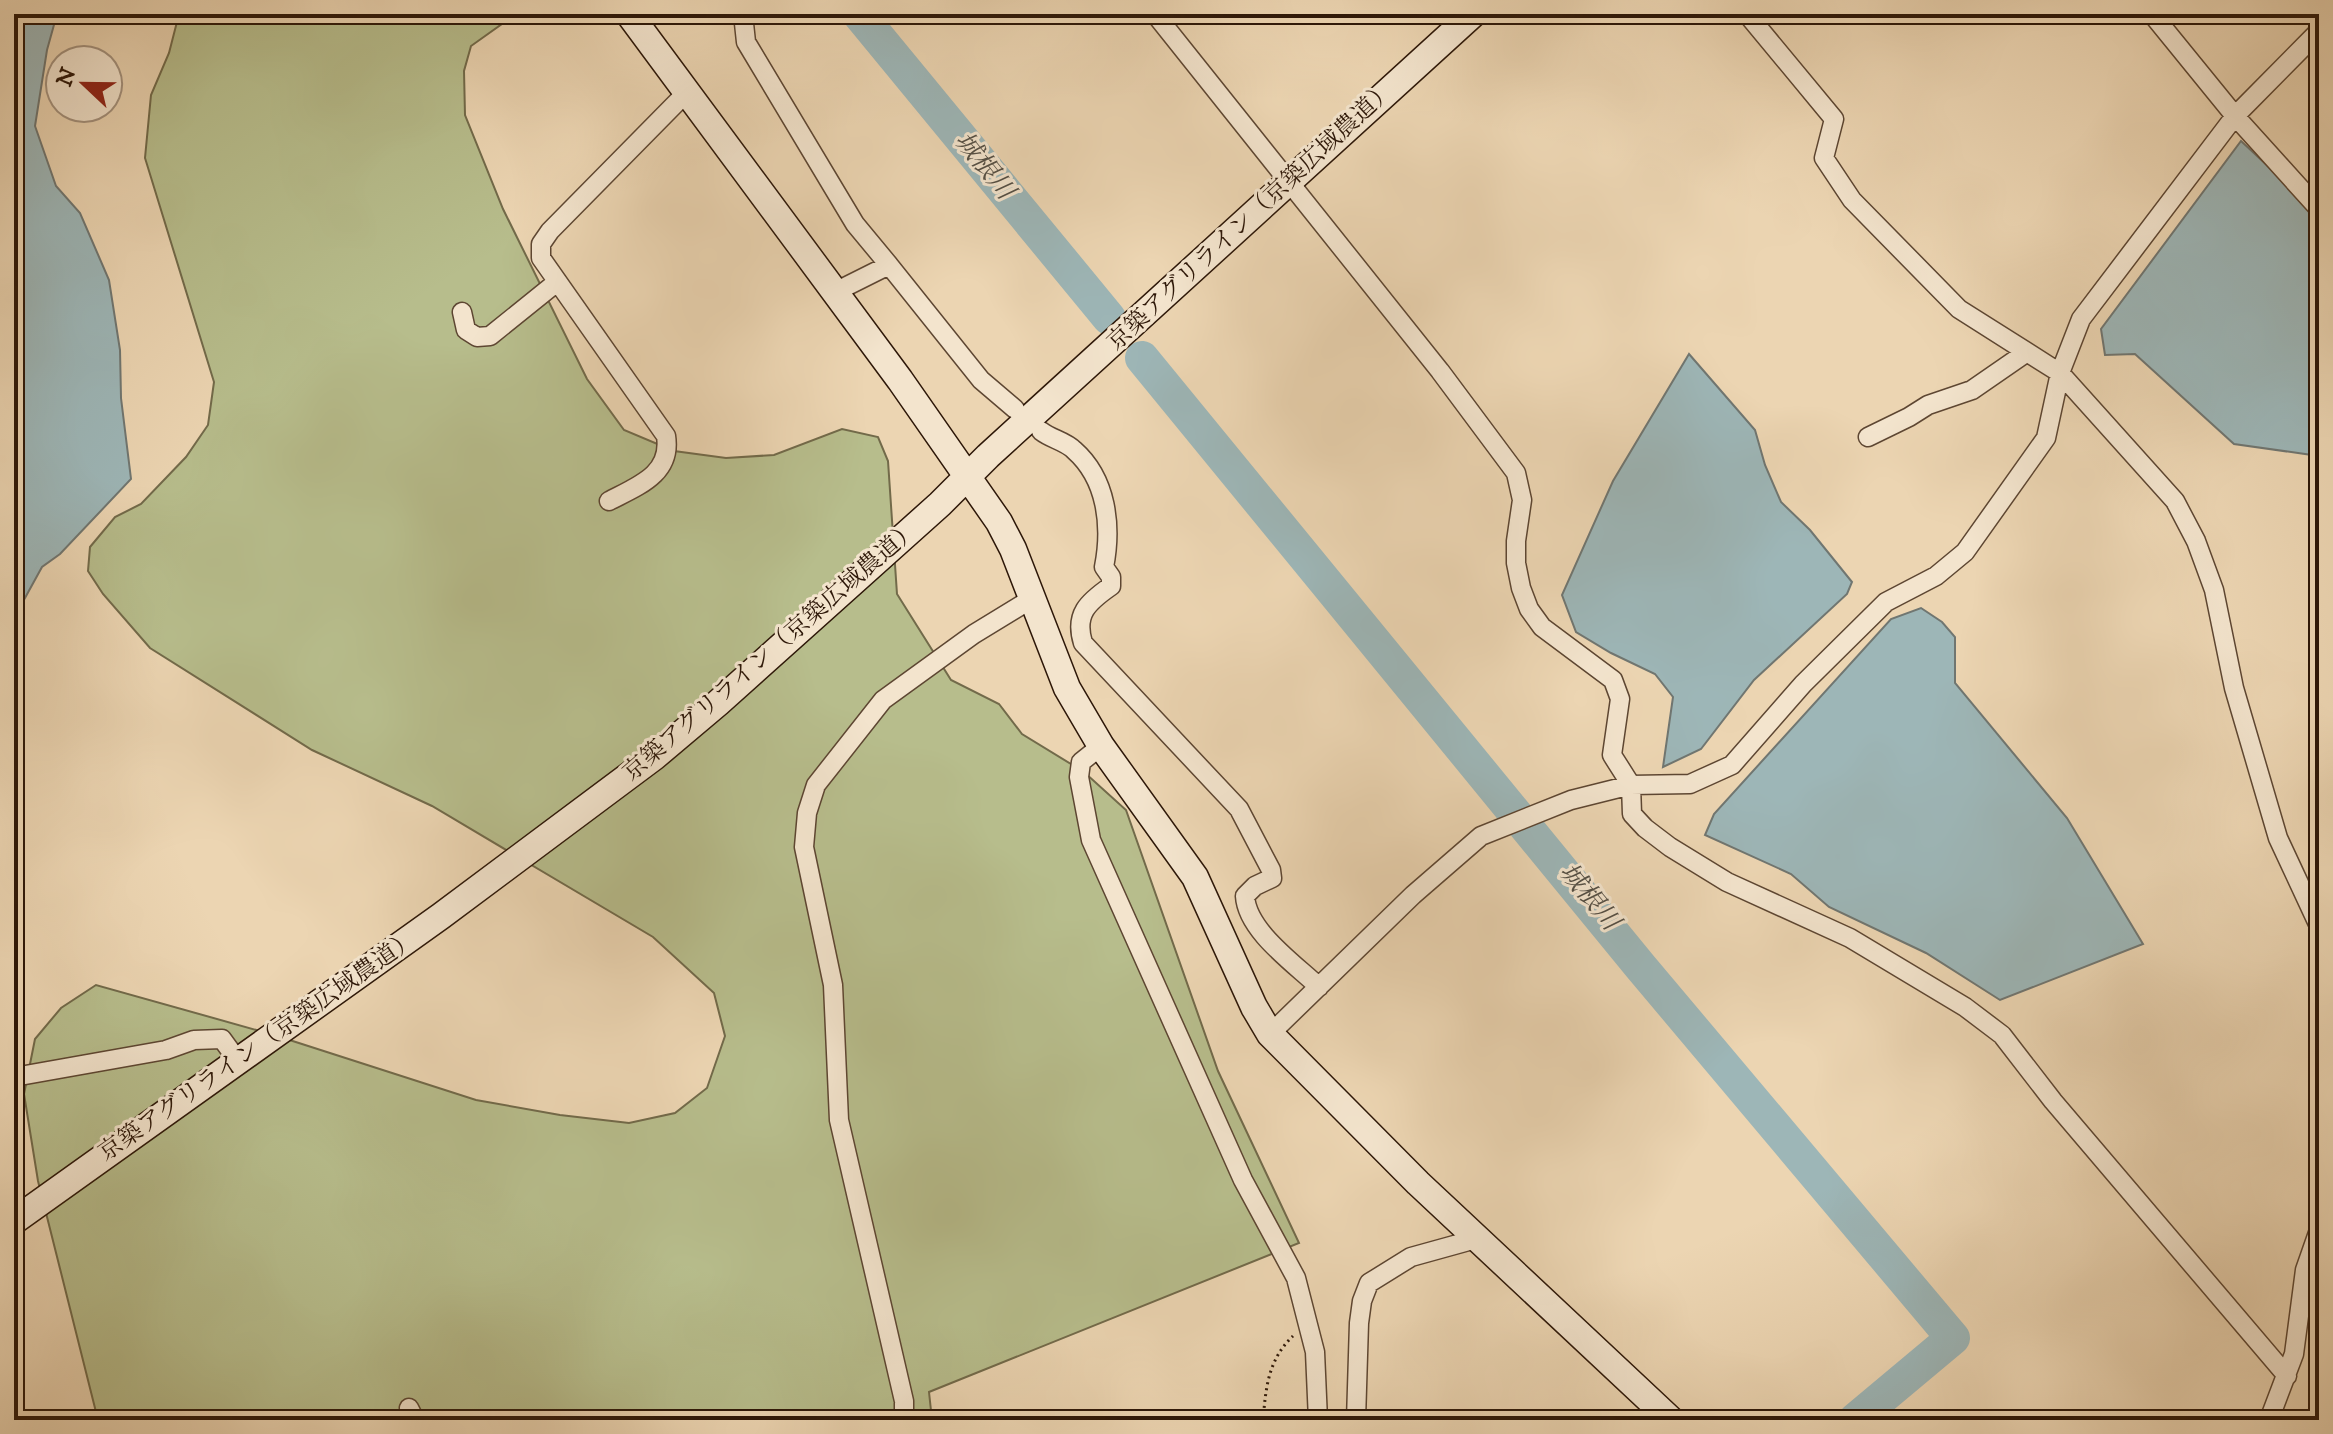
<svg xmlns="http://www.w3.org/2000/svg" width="2333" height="1434" font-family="'IM FELL DW Pica','Noto Serif JP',serif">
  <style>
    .green { fill: #b7bd8c; stroke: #726a4a; stroke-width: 2 }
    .water { fill: #9db6b7; stroke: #707671; stroke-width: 2 }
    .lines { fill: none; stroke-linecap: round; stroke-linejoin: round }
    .river { stroke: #9db6b7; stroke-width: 34 }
    .street-casing { stroke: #5d4632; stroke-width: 21 }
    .secondary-casing { stroke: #2d1708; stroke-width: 29 }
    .path { stroke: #2d1708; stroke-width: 3; stroke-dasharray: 2 4; stroke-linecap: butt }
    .street { stroke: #f3e4cd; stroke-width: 18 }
    .secondary { stroke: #f3e4cd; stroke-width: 26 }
    .labels { text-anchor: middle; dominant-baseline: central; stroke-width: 6; stroke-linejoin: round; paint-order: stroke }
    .street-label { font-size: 24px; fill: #2d1708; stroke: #f3e4cd }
    .water-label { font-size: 26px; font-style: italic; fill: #544f45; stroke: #f3e4cd }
  </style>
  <rect width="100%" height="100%" fill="#ecd5b2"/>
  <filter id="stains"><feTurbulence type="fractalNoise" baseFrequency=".0025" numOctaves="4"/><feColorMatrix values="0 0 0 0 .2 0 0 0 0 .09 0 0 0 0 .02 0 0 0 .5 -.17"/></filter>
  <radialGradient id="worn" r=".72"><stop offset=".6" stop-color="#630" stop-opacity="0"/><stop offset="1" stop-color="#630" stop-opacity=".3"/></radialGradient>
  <!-- green -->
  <path class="green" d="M 179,14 L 516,14 L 471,46 L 464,71 L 465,115 L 503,209 L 587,379 L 624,430 L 674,451 L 726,458 L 774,455 L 842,429 L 878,437 L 888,461 L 897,594 L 951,680 L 999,704 L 1022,734 L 1084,772 L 1126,810 L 1218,1071 L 1299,1243 L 929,1392 L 932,1420 L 98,1420 L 38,1181 L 24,1094 L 35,1039 L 61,1008 L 96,985 L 274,1035 L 476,1100 L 560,1115 L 629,1123 L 675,1113 L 707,1088 L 725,1036 L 714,993 L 653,937 L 432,806 L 312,750 L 150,648 L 103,594 L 88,571 L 90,547 L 115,517 L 141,504 L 186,457 L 208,425 L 214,382 L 145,158 L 151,95 L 169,53 Z"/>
  <!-- water -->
  <path class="water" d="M 14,14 L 57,14 L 47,50 L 35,126 L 56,186 L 80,213 L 109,280 L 120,350 L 121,398 L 131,479 L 60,554 L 42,567 L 14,618 Z
    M 2241,141 L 2300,196 L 2319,219 L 2319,456 L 2234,444 L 2135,354 L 2105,355 L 2101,329 Z
    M 1689,354 L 1755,430 L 1765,465 L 1781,502 L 1810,530 L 1852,582 L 1847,594 L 1754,680 L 1701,749 L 1663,767 L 1673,697 L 1655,674 L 1611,653 L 1576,632 L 1562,595 L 1613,481 Z
    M 1921,608 L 1942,622 L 1955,637 L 1955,683 L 2067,818 L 2143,944 L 2000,1000 L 1926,953 L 1829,907 L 1791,874 L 1705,835 L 1714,814 L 1891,619 Z"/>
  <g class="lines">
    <!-- river -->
    <path class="river" d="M 859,14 L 1109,318
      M 1142,358 L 1640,966 L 1953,1338 L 1855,1420"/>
    <!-- street casing -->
    <g class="street-casing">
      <path id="street" d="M 743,14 L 746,42 L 855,224 L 889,265
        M 1155,14 L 1440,371 L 1516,473 L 1522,500 L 1516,541 L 1516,563 L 1521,588 L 1529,609 L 1542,627 L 1613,680 L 1620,699 L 1612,755 L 1631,785 L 1632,814 L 1645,828 L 1670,847 L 1727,882 L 1850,938 L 1965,1007 L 2002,1035 L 2053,1101 L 2287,1376
        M 1747,14 L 1834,119 L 1824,158 L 1852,200 L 1959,309 L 2060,373 L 2175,501 L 2196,541 L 2214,590 L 2234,688 L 2278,838 L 2319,926
        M 2152,14 L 2235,116 L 2319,209
        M 835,292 L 889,265 L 981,380 L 1015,409
        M 462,312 L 466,330 L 477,337 L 490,336 L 557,282
        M 1041,431 C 1051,439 1065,441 1074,450 C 1107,479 1112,526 1104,567 L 1111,577 L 1111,586 C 1088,602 1074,614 1083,643 L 1239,809 L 1271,870 L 1272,878 L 1255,886 L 1245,896 C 1247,931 1295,964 1319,987
        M 1868,437 L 1909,417 L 1928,405 L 1972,390 L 2027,352
        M 609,501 C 638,486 672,474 666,436 L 541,258 L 541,244 L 550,231 L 688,91
        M 1101,746 L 1081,762 L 1079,777 L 1091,840 L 1243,1180 L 1296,1278 L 1315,1352 L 1318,1420
        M 1270,1034 L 1413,895 L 1481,836 L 1571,800 L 1631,785 L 1690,784 L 1732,765 L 1803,684 L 1886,602 L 1936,576 L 1965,552 L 2046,438 L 2060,373 L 2081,319 L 2235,116 L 2319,31
        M 14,1077 L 166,1050 L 194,1040 L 222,1039 L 238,1061
        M 409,1408 L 415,1420
        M 904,1420 L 904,1401 L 839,1120 L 833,985 L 804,847 L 807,813 L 816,785 L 883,700 L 974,634 L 1033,598
        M 1356,1420 L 1359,1323 L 1362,1301 L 1369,1283 L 1411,1257 L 1476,1239
        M 2269,1420 L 2294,1354 L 2305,1270 L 2319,1230"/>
    </g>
    <!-- secondary casing -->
    <g class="secondary-casing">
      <path id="secondary" d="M 629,14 L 900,380 L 999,522 L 1013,549 L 1067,688 L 1101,746 L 1195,877 L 1254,1007 L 1270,1034 L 1418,1183 L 1671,1420
        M 14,1221 L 441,916 L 654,757 L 718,703 L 940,504 L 988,456 L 1473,14"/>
    </g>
    <!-- path -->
    <path class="path" d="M 1263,1420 C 1266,1387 1268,1360 1293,1336"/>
    <!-- street -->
    <use href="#street" class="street"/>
    <!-- secondary -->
    <use href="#secondary" class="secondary"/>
  </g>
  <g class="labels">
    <!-- street labels -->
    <g class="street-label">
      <text transform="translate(1251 216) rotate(-43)">京築アグリライン（京築広域農道）</text>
      <text transform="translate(771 651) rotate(-41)">京築アグリライン（京築広域農道）</text>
      <text transform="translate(258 1046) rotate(-35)">京築アグリライン（京築広域農道）</text>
    </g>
    <!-- water labels -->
    <g class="water-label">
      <text transform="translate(984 166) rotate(51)">城根川</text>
      <text transform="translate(1589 897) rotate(50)">城根川</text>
    </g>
  </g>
  <!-- margin -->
  <rect width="2333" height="1434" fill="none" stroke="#ecd5b2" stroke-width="48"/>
  <rect x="16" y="16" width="2301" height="1402" fill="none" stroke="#2d1708" stroke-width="4"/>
  <rect x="24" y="24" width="2285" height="1386" fill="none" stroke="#2d1708" stroke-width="2"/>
  <!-- north arrow -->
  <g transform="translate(84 84) rotate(292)"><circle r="38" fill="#f3e4cd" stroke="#a4927e" stroke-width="2"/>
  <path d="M0-6L14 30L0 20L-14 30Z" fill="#8f2418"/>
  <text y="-12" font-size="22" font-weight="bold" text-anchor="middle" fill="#2d1708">N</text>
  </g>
  <rect width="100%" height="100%" filter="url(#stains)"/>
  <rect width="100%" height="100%" fill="url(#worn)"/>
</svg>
